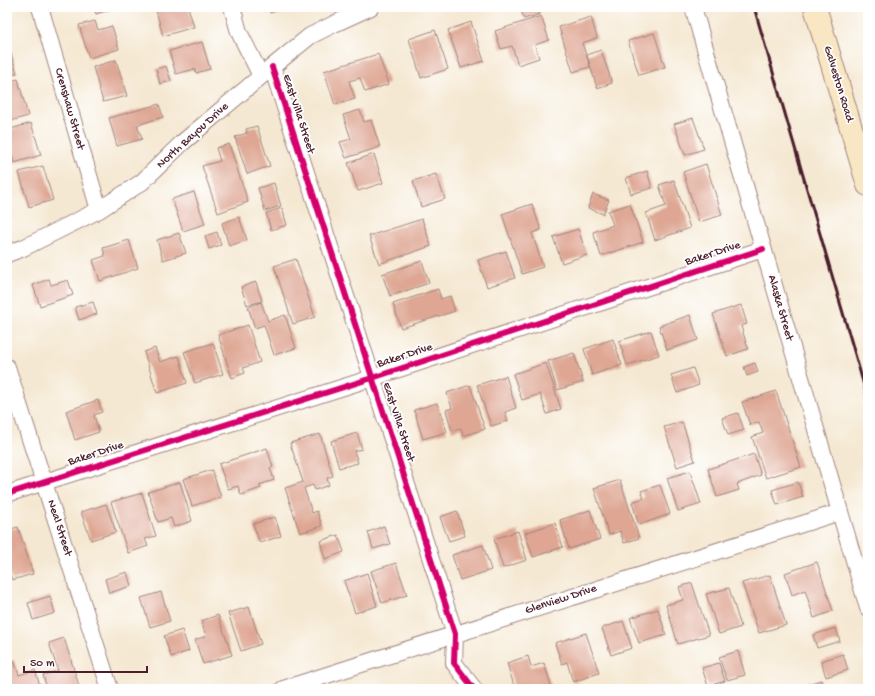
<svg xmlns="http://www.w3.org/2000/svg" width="875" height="696" font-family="'Gochi Hand',sans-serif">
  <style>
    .building { fill: #dea693 }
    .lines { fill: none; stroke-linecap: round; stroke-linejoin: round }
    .street-casing { stroke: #a0847e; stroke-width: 18 }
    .secondary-casing { stroke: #a0847e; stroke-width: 24 }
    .street { stroke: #fff; stroke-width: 16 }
    .secondary { stroke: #f9e7c3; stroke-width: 22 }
    .rail { stroke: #4a1f2b; stroke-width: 3 }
    .cycleway-casing { stroke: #fff; stroke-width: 8 }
    .cycleway { stroke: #d6006c; stroke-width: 6 }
    .labels { text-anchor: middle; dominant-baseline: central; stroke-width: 3.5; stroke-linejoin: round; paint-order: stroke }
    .street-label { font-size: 12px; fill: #4a1f2b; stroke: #fff }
  </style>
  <rect width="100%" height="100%" fill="#fff"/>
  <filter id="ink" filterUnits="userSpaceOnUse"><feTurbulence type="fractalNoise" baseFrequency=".025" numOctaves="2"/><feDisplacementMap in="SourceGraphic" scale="8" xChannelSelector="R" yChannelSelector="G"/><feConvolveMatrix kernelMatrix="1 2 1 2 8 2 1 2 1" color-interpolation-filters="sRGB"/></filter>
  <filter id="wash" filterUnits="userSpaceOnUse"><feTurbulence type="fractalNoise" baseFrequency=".012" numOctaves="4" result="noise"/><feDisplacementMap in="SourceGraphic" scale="16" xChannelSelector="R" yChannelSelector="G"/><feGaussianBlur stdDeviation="0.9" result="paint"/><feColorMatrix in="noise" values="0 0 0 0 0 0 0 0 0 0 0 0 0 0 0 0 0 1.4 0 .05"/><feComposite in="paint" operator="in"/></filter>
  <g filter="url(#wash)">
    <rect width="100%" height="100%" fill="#f5e8d2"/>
    <g id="blocks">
      <!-- building -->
      <path class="building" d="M 94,7 L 112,7 L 112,9 L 96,14 Z
        M 155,7 L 188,7 L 194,27 L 163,36 Z
        M 269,7 L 290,7 L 270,13 Z
        M 520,7 L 538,7 L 540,14 L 524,19 Z
        M 541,16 L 549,40 L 535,45 L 539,58 L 518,65 L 512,46 L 501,49 L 495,31 Z
        M 591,17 L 597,38 L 582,43 L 590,67 L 573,72 L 559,27 Z
        M 95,21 L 98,30 L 112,26 L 119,49 L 89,58 L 79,25 Z
        M 471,22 L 484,61 L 461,68 L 448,30 Z
        M 435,30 L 448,69 L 421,78 L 409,39 Z
        M 654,33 L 665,67 L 639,75 L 628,41 Z
        M 7,41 L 17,73 L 7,76 Z
        M 202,42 L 210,69 L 196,73 L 195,69 L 176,74 L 169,51 Z
        M 601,50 L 612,83 L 597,88 L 587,55 Z
        M 378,54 L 389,84 L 365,92 L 360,78 L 349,81 L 355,99 L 335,105 L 324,71 Z
        M 116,60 L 127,96 L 103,102 L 93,67 Z
        M 166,66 L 171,81 L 160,84 L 156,69 Z
        M 18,79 L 28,116 L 7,122 L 7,82 Z
        M 159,104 L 163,117 L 137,125 L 142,139 L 117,146 L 109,118 Z
        M 360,110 L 364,122 L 371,120 L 380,147 L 346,158 L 340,142 L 351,139 L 343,115 Z
        M 693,118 L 704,149 L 685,155 L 674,124 Z
        M 31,123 L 41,155 L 14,163 L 7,139 L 7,130 Z
        M 257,126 L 270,166 L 247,174 L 235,137 L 247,133 L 246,129 Z
        M 229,144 L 248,202 L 218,213 L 202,166 L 220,161 L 216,148 Z
        M 374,154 L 383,183 L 358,191 L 348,163 Z
        M 706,164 L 722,215 L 699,222 L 683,172 Z
        M 43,166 L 53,200 L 29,207 L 19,172 Z
        M 647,171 L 652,188 L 631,194 L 626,178 Z
        M 436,174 L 445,199 L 421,207 L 413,181 Z
        M 674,180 L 690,228 L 655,240 L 646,213 L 666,206 L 659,185 Z
        M 274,183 L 281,206 L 265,211 L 258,188 Z
        M 194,192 L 205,224 L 183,231 L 172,199 Z
        M 593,194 L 609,200 L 603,214 L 588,208 Z
        M 532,204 L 541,230 L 532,233 L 543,267 L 522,274 L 502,214 Z
        M 630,204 L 643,242 L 601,256 L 593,232 L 613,225 L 608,211 Z
        M 282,208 L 287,225 L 271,230 L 266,213 Z
        M 239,217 L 247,240 L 229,246 L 222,223 Z
        M 422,219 L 431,246 L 379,264 L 369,236 Z
        M 578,229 L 587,255 L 562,263 L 553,237 Z
        M 217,232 L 221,245 L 209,249 L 205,236 Z
        M 179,233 L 186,253 L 163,260 L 157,240 Z
        M 129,240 L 138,268 L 100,281 L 93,260 L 105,256 L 103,248 Z
        M 506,251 L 515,278 L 487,287 L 478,260 Z
        M 296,259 L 315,317 L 293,324 L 274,266 Z
        M 422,261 L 429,283 L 390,296 L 382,274 Z
        M 49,279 L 51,285 L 68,280 L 73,295 L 40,306 L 33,285 Z
        M 256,282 L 262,301 L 247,305 L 241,287 Z
        M 438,289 L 441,299 L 450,296 L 455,311 L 401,328 L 393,304 Z
        M 93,302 L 97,314 L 79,320 L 75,307 Z
        M 261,302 L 268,321 L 285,315 L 296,348 L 274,355 L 264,325 L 255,328 L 248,307 Z
        M 741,305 L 747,324 L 741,326 L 748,349 L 727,356 L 713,314 Z
        M 690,315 L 698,340 L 667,350 L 659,326 Z
        M 248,325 L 260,362 L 243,368 L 245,373 L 232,378 L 218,335 Z
        M 651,331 L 659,355 L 627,365 L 619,341 Z
        M 613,339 L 622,365 L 592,375 L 584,349 Z
        M 213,343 L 223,374 L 195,383 L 184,352 Z
        M 155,348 L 160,362 L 179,356 L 187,383 L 157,393 L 144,352 Z
        M 574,353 L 583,382 L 557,390 L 548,361 Z
        M 546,363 L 561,409 L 547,414 L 540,394 L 522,400 L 513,374 Z
        M 755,363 L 758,372 L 747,376 L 744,367 Z
        M 693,368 L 699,385 L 677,393 L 671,375 Z
        M 506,376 L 516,408 L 505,412 L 508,421 L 491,426 L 477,385 Z
        M 470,385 L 485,429 L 463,436 L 461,428 L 452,431 L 446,410 L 452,408 L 447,393 Z
        M 776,391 L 801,467 L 766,478 L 752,437 L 763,433 L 759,422 L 750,425 L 742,402 Z
        M 98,400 L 102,412 L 94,415 L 99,432 L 75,440 L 66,411 Z
        M 437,403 L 447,432 L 423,439 L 414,410 Z
        M 738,413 L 744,430 L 728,435 L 722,418 Z
        M 682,422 L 695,461 L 677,467 L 664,427 Z
        M 357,433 L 362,449 L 354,451 L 358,463 L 339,468 L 331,441 Z
        M 320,434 L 333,476 L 327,478 L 329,485 L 315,490 L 313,485 L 304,488 L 312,513 L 317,511 L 322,526 L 300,533 L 285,488 L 303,482 L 290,443 Z
        M 267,448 L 273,467 L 270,468 L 274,480 L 259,485 L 261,488 L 241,495 L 238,486 L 228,489 L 219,464 Z
        M 754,454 L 761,475 L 737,484 L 739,490 L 717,497 L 708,469 Z
        M 212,470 L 221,497 L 192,506 L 183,479 Z
        M 690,471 L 701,504 L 678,511 L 667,478 Z
        M 620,480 L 639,538 L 624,543 L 620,531 L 609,535 L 594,488 Z
        M 180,482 L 192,521 L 174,527 L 171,518 L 158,522 L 148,492 Z
        M 798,482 L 803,497 L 777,505 L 772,490 Z
        M 660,485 L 670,514 L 639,525 L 632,502 L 644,498 L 641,491 Z
        M 142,493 L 156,536 L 145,539 L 148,546 L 128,553 L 111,502 Z
        M 106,504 L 116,532 L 91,540 L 81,512 Z
        M 590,510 L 600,539 L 569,549 L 560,520 Z
        M 457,511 L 465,536 L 449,541 L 440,517 Z
        M 275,517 L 281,536 L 260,543 L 253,524 Z
        M 555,523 L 563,547 L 533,557 L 525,533 Z
        M 384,526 L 390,544 L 373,549 L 368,532 Z
        M 18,527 L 33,574 L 12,580 L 7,565 L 7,530 Z
        M 518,531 L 527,560 L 503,568 L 494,539 Z
        M 338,535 L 344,552 L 325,559 L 320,541 Z
        M 483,545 L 491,570 L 460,580 L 452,555 Z
        M 817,562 L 833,611 L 814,618 L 805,590 L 792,595 L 785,573 Z
        M 396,563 L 407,595 L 382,603 L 371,571 Z
        M 127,572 L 131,586 L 109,593 L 105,579 Z
        M 367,573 L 377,606 L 355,613 L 344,581 Z
        M 770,575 L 786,625 L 759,633 L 742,583 Z
        M 692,583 L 709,635 L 678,644 L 666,605 L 683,600 L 679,587 Z
        M 729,588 L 741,627 L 719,634 L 706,594 Z
        M 161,592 L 170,621 L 150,627 L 141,598 Z
        M 50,596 L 55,613 L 33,620 L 28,603 Z
        M 249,607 L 261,644 L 241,651 L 228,613 Z
        M 658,609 L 666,635 L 639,643 L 630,618 Z
        M 218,615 L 232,655 L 203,664 L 195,640 L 206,636 L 201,621 Z
        M 623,621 L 632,648 L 611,655 L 602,628 Z
        M 836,628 L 840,641 L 817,648 L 813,635 Z
        M 182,630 L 189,651 L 171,657 L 164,636 Z
        M 586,633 L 599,673 L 573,682 L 567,662 L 562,664 L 555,643 Z
        M 64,638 L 80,689 L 47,689 L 43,675 L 58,671 L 49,643 Z
        M 738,651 L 745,675 L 727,680 L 719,657 Z
        M 843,654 L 848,670 L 826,677 L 821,661 Z
        M 528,656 L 531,667 L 544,663 L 552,689 L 515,689 L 507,663 Z
        M 14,660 L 19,675 L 35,670 L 41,689 L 8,689 L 7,685 L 7,662 Z
        M 719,663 L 725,681 L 708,686 L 702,668 Z
        M 821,680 L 824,689 L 805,689 L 804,685 Z"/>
    </g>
  </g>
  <g filter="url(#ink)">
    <use href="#blocks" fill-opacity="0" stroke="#a0847e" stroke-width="1"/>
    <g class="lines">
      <!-- street casing -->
      <g class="street-casing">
        <path id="street" d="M 40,7 L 99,210
          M 232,7 L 239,32 L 261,76
          M 693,7 L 868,608
          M 272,67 L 455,634 L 454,663 L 474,689
          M 7,254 L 23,248 L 99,210 L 142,182 L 182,143 L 272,67 L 310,36 L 334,24 L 371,7
          M 7,367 L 110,689
          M 7,494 L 372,378 L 763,249
          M 283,689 L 840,512"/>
      </g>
      <!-- secondary casing -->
      <g class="secondary-casing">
        <path id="secondary" d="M 815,7 L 868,185"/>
      </g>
      <!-- street -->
      <use href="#street" class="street"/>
      <!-- secondary -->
      <use href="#secondary" class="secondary"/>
      <!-- rail -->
      <path class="rail" d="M 754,7 L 868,399"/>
      <!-- cycleway casing -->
      <g class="cycleway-casing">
        <path id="cycleway" d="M 272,67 L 455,634 L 454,663 L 474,689
          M 7,494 L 372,378 L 763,249"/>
      </g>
      <!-- cycleway -->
      <use href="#cycleway" class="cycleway"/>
    </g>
  </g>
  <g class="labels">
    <!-- street labels -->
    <g class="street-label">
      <text transform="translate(838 84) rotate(73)">Galveston Road</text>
      <text transform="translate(69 109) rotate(74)">Crenshaw Street</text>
      <text transform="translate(298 114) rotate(72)">East Villa Street</text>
      <text transform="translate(193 136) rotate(-42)">North Bayou Drive</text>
      <text transform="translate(713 254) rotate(-18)">Baker Drive</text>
      <text transform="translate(780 308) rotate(74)">Alaska Street</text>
      <text transform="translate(405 356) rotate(-18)">Baker Drive</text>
      <text transform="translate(398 422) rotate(72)">East Villa Street</text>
      <text transform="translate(96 454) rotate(-18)">Baker Drive</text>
      <text transform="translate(59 528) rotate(72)">Neal Street</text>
      <text transform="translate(561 600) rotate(-18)">Glenview Drive</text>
    </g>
  </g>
  <!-- margin -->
  <rect width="875" height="696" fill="none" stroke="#fff" stroke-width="24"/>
  <!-- scale -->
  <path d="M24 666v6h123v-6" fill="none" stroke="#4a1f2b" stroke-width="2"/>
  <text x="30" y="666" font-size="12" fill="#4a1f2b" stroke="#ffffff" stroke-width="3" paint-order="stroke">50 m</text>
</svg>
